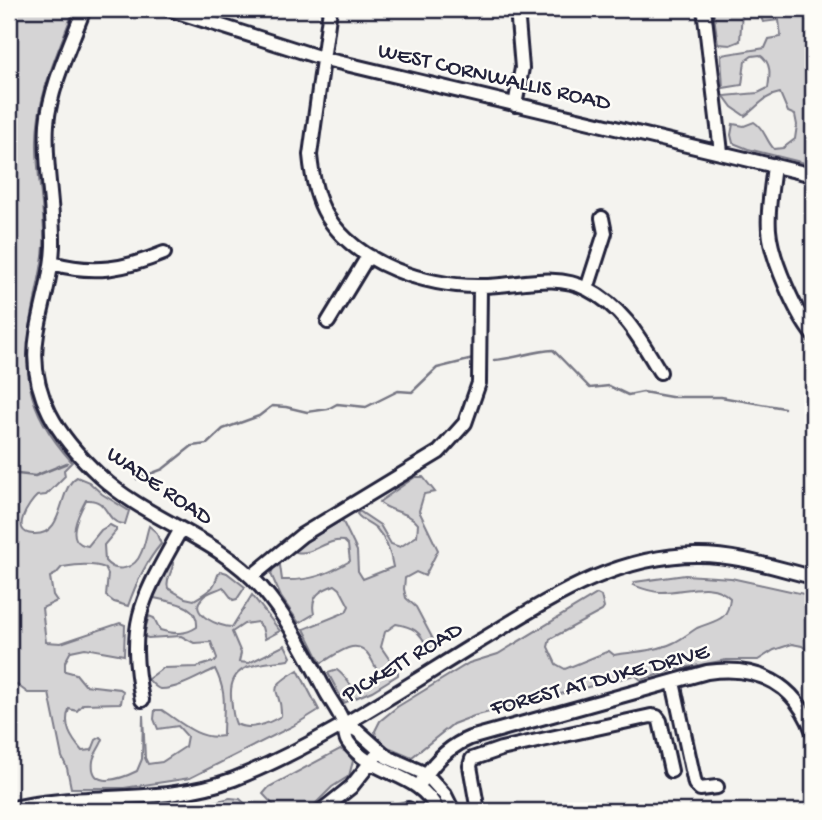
<svg xmlns="http://www.w3.org/2000/svg" width="822" height="820" font-family="'Gochi Hand',sans-serif">
  <style>
    .green { fill: #d5d4d5; stroke: #7c7b88; stroke-width: 2 }
    .lines { fill: none; stroke-linecap: round; stroke-linejoin: round }
    .stream { stroke: #757582; stroke-width: 2.5 }
    .minor-casing { stroke: #22223b; stroke-width: 18 }
    .minor { stroke: #fdfcf7; stroke-width: 12 }
    .labels { text-anchor: middle; dominant-baseline: central; stroke-width: 5; stroke-linejoin: round; paint-order: stroke }
    .street-label { font-size: 23px; fill: #22223b; stroke: #fdfcf7 }
  </style>
  <rect width="100%" height="100%" fill="#f4f3ef"/>
  <filter id="ink" filterUnits="userSpaceOnUse"><feTurbulence type="fractalNoise" baseFrequency=".0143" numOctaves="2"/><feDisplacementMap in="SourceGraphic" scale="14" xChannelSelector="R" yChannelSelector="G"/><feConvolveMatrix kernelMatrix="1 2 1 2 8 2 1 2 1" color-interpolation-filters="sRGB"/></filter>
  <g filter="url(#ink)">
    <!-- green -->
    <path class="green" d="M 9,9 L 74,9 C 58,52 37,95 37,141 C 36,175 45,208 44,242 C 44,261 38,281 35,300 C 21,368 23,408 72,462 L 64,470 L 65,476 L 46,495 L 37,496 C 29,503 9,533 33,534 C 66,536 57,488 77,477 L 89,482 L 102,494 L 129,511 L 125,524 C 104,524 110,498 86,500 C 79,513 63,543 88,546 L 101,530 L 110,525 L 116,528 L 116,531 L 104,545 L 105,561 C 116,574 135,569 141,553 C 145,545 146,535 149,526 L 156,532 L 161,544 C 145,563 136,583 128,606 L 114,602 L 106,596 L 108,574 L 105,568 C 91,563 77,565 62,567 L 56,574 L 50,577 L 53,595 L 57,601 L 42,608 L 46,642 L 61,643 L 120,623 L 125,625 L 124,655 L 85,648 L 71,651 L 65,662 L 65,671 L 76,674 L 85,685 L 120,689 L 123,691 L 121,703 L 83,704 L 77,711 L 69,709 C 63,726 71,738 82,751 L 92,750 L 96,740 L 101,737 L 103,739 C 101,746 94,754 93,761 C 89,791 123,778 137,771 L 142,759 L 143,715 L 145,758 L 148,764 L 162,762 L 185,747 L 187,736 L 178,726 L 158,729 L 154,719 L 155,710 L 162,710 C 180,722 200,741 223,736 C 223,707 228,695 215,669 C 199,676 179,689 161,689 C 156,689 152,683 148,679 L 163,668 L 197,667 L 216,661 L 217,658 L 211,642 L 194,643 L 181,636 L 148,638 L 143,636 L 149,616 L 154,618 L 160,630 C 173,634 185,635 197,627 C 199,602 170,603 151,597 L 168,564 L 173,563 C 173,573 165,578 168,588 L 185,598 L 194,600 C 199,597 211,590 213,586 C 218,580 215,576 221,571 L 227,573 L 245,587 L 237,599 L 233,600 L 223,587 C 216,591 208,591 202,598 C 187,614 220,627 232,627 L 252,595 L 280,631 L 265,639 L 262,627 L 257,622 L 244,624 L 232,632 L 241,653 L 239,662 L 249,663 L 285,645 L 291,657 L 289,660 C 263,664 229,661 231,696 C 232,706 232,715 236,724 C 249,731 268,724 281,716 C 283,688 261,692 298,670 L 319,710 L 293,726 L 190,778 L 124,788 L 71,788 L 67,768 L 62,757 L 49,693 L 28,693 L 9,679 Z
      M 713,9 L 813,9 L 813,27 L 808,36 L 807,61 L 813,65 L 813,165 L 748,149 L 733,143 L 731,135 L 733,124 L 744,126 L 754,122 C 765,129 765,139 774,149 L 783,148 L 795,139 L 797,125 L 795,115 L 788,112 L 780,93 C 763,96 758,107 745,116 L 732,107 L 724,96 L 758,93 L 768,88 C 770,75 772,63 760,55 L 752,56 L 745,61 L 742,85 L 723,88 L 721,55 L 765,48 L 769,39 L 781,37 L 779,20 L 763,22 L 758,10 L 742,11 L 740,41 L 730,45 L 718,44 Z
      M 415,477 L 423,477 L 435,492 L 424,494 L 419,511 L 438,550 L 425,576 L 416,572 L 405,578 L 404,589 L 406,598 L 416,607 L 435,643 L 434,648 L 427,647 C 420,631 413,627 396,624 L 385,632 L 381,647 L 398,672 L 398,675 L 372,691 L 344,703 L 328,673 L 337,670 C 355,684 352,702 377,678 C 378,670 374,664 370,657 C 357,635 338,654 321,663 L 304,629 L 346,612 L 349,606 L 340,589 L 335,585 C 320,590 310,596 314,614 L 299,623 L 281,597 L 271,574 L 273,569 L 280,565 L 282,580 C 310,581 326,575 350,561 L 348,545 L 344,541 C 326,538 314,556 296,552 L 296,548 L 342,520 L 357,551 L 358,571 L 363,579 L 393,567 C 391,554 386,539 376,528 C 370,522 362,521 357,514 L 359,511 L 380,525 L 391,544 L 400,547 L 417,536 L 418,524 C 407,510 391,513 379,502 Z
      M 685,575 L 731,578 L 813,596 L 813,654 L 802,646 L 792,644 L 774,650 L 758,660 L 726,660 L 673,670 L 641,680 L 635,675 L 474,716 L 453,724 L 412,757 L 383,745 L 376,736 L 375,731 L 380,721 L 397,707 L 469,663 L 498,654 L 597,594 L 601,596 L 604,608 L 602,611 L 550,639 L 548,647 L 556,664 L 565,669 L 609,651 L 614,655 C 633,652 656,651 673,643 C 682,639 689,633 697,628 C 715,620 728,622 730,598 C 712,579 683,593 660,592 C 651,592 641,588 633,585 L 635,582 Z
      M 340,749 L 349,753 L 353,761 L 349,776 L 332,787 L 308,811 L 279,811 L 263,794 L 269,787 Z
      M 230,798 L 240,799 L 253,811 L 176,811 Z"/>
    <g class="lines">
      <!-- stream -->
      <path class="stream" d="M 494,360 C 515,359 532,351 553,350 L 590,388 L 609,386 L 628,395 L 643,392 L 671,397 L 721,397 L 784,408
        M 9,473 L 35,476 L 67,463
        M 137,479 L 163,469 L 192,446 L 207,444 L 223,429 L 259,416 L 272,406 L 286,407 L 307,412 L 328,409 L 337,404 L 366,407 L 398,391 L 412,392 L 437,368 L 473,359"/>
      <!-- minor casing -->
      <g class="minor-casing">
        <path id="minor" d="M 84,9 C 71,44 50,87 47,124 C 44,165 54,205 53,246 C 52,276 42,304 37,334 C 27,393 59,438 100,476 C 148,521 217,537 261,587 C 288,618 306,654 325,690 C 330,700 339,711 343,722 C 346,729 344,736 348,742 C 372,777 418,770 438,811
          M 168,9 L 325,59 L 813,175
          M 330,9 L 310,155 C 312,177 316,198 327,216 C 358,265 427,287 482,286 C 516,286 555,272 587,289 C 623,307 640,339 660,372
          M 704,9 L 721,152
          M 515,105 L 522,68 L 517,9
          M 774,165 C 772,186 767,209 769,230 C 771,258 796,314 813,335
          M 52,263 C 94,275 125,269 164,253
          M 587,289 L 605,233 L 602,218
          M 328,322 L 365,261 L 371,257
          M 251,577 L 302,535 L 439,452 L 465,423 L 479,383 L 480,286
          M 673,682 L 695,784 L 700,789 L 717,787
          M 142,700 C 126,619 143,598 181,529
          M 344,723 L 358,731 L 387,757 L 426,774 L 445,795 L 453,811
          M 419,786 C 431,765 447,747 470,738 L 707,672 C 757,665 795,683 813,732
          M 9,809 C 82,791 162,806 234,779 C 318,746 403,688 480,641 C 548,600 616,554 699,555 C 737,555 776,568 813,577
          M 321,811 L 351,787 L 375,757
          M 399,811 L 408,809 L 412,811
          M 478,811 L 470,766 L 472,759 L 501,749 L 651,716 L 657,717 L 660,721 L 671,771"/>
      </g>
      <!-- minor -->
      <use href="#minor" class="minor"/>
    </g>
  </g>
  <g class="labels">
    <!-- street labels -->
    <g class="street-label">
      <text transform="translate(494 78) rotate(13)">WEST CORNWALLIS ROAD</text>
      <text transform="translate(159 487) rotate(34)">WADE ROAD</text>
      <text transform="translate(403 663) rotate(-31)">PICKETT ROAD</text>
      <text transform="translate(600 681) rotate(-15)">FOREST AT DUKE DRIVE</text>
    </g>
  </g>
  <!-- margin -->
  <rect width="822" height="820" fill="none" stroke="#fdfcf7" stroke-width="35"/>
  <rect x="18" y="18" width="787" height="785" fill="none" stroke="#22223b" stroke-width="2.5" filter="url(#ink)"/>
</svg>
